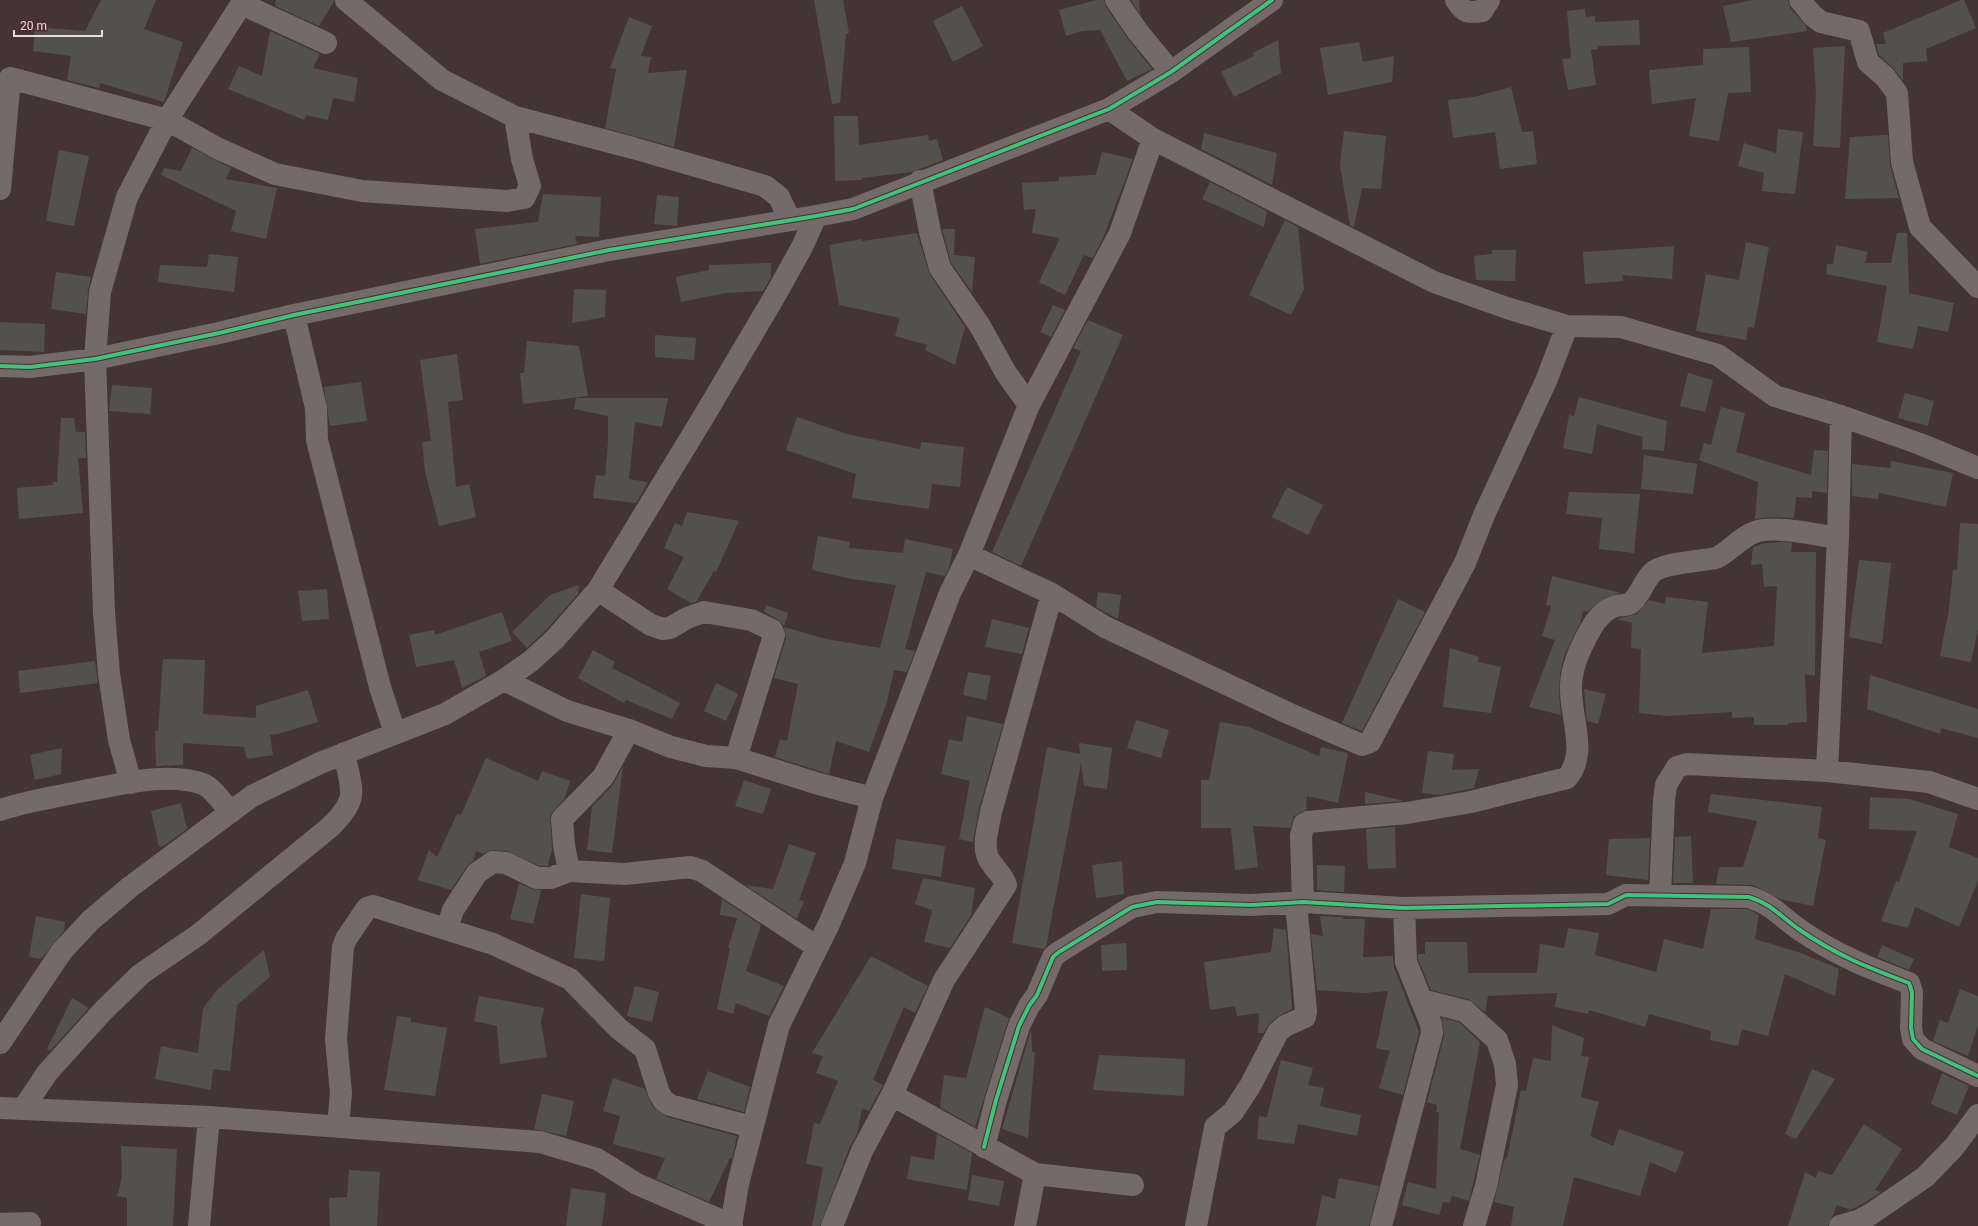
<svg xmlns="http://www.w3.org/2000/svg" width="1978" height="1226" font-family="Roboto,sans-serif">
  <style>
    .building { fill: #53524a }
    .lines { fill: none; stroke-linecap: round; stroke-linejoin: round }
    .minor { stroke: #756a6a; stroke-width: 22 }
    .cycleway-casing { stroke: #4c2d2d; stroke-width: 6 }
    .cycleway { stroke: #40c37c; stroke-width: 4 }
  </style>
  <rect width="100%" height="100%" fill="#453434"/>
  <!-- building -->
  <path class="building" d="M 101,0 L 156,0 L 144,29 L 183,42 L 164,102 L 100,83 L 99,88 L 67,80 L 71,56 L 33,51 L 35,27 L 85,31 Z
    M 276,0 L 334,0 L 334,1 L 319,26 L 275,6 Z
    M 814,0 L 843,0 L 849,33 L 846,34 L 840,103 L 832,104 Z
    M 1097,0 L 1104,0 L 1106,7 L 1128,39 L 1152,69 L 1127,81 L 1100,30 L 1082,31 L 1066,36 L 1059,10 Z
    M 1131,0 L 1139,0 L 1140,14 Z
    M 1753,0 L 1788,0 L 1790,8 L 1806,26 L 1807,31 L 1731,42 L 1723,6 Z
    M 1961,0 L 1964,0 L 1976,28 L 1926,49 L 1927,61 L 1903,63 L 1903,81 L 1893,68 L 1879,55 L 1876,44 L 1886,44 L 1883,33 Z
    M 962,6 L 983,46 L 953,62 L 933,21 Z
    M 1585,9 L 1586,17 L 1595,16 L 1595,22 L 1639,20 L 1640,45 L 1598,46 L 1598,49 L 1591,50 L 1596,85 L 1568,90 L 1562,59 L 1571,58 L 1567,11 Z
    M 629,17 L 652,26 L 641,56 L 651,57 L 648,73 L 687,70 L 674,147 L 605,128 L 616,69 L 610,68 Z
    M 270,31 L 320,54 L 313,68 L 358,78 L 354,102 L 333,98 L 328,120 L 306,115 L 304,120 L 228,89 L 239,66 L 262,76 Z
    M 1278,40 L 1281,73 L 1234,97 L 1221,72 L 1254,56 L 1253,53 Z
    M 1359,42 L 1363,62 L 1394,56 L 1392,82 L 1328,95 L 1320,48 Z
    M 1845,46 L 1840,148 L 1813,146 L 1816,94 L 1813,48 Z
    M 1749,47 L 1751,92 L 1728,93 L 1719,141 L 1689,136 L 1696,98 L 1652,104 L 1649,70 L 1703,65 L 1703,49 Z
    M 1511,87 L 1522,132 L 1533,131 L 1537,164 L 1500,169 L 1495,132 L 1453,138 L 1448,100 L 1474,97 Z
    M 834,116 L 858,116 L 859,145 L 928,135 L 929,141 L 937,139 L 943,160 L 912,172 L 862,178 L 862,180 L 835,181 Z
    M 1778,129 L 1803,132 L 1795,194 L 1762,191 L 1764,173 L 1738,166 L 1744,143 L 1776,153 Z
    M 1344,131 L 1386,136 L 1381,189 L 1362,188 L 1354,227 L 1350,225 L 1340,165 Z
    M 1204,133 L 1277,153 L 1272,185 L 1201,149 Z
    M 1888,135 L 1890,165 L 1899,198 L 1845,199 L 1850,137 Z
    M 192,148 L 231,168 L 226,179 L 277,188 L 266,239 L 231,231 L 236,211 L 161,175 L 164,168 L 181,171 Z
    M 59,150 L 89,156 L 74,226 L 46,221 Z
    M 1102,152 L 1133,159 L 1103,238 L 1093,258 L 1084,255 L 1065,295 L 1039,282 L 1060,238 L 1032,233 L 1036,209 L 1024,210 L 1022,183 L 1059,181 L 1059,177 L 1096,175 Z
    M 1210,182 L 1267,211 L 1264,227 L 1202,199 Z
    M 543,194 L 601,197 L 599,237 L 575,236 L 577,244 L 480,264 L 475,229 L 538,222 Z
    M 657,195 L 679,197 L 677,226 L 654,224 Z
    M 1285,220 L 1298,227 L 1304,289 L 1291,315 L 1249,295 Z
    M 942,229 L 955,229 L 954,255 L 975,257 L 972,292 L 951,263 Z
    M 917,233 L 930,275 L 965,327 L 955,365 L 925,350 L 927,345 L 895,336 L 900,318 L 839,305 L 829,245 L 862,239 L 862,241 Z
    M 1897,233 L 1907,233 L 1909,293 L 1954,303 L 1948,332 L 1918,326 L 1913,349 L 1877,342 L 1887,286 L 1826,274 L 1827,264 L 1833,264 L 1836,245 L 1868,252 L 1865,263 L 1891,263 Z
    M 1746,242 L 1769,247 L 1754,328 L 1748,327 L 1746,340 L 1696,331 L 1706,274 L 1739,280 Z
    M 1674,246 L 1672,279 L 1622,275 L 1623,281 L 1585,284 L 1583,252 Z
    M 1492,250 L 1516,250 L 1515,281 L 1476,280 L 1474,256 L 1492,254 Z
    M 209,254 L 238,257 L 234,292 L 158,282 L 160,265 L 207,267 Z
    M 771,263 L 771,277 L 763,291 L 726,293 L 681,302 L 676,277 L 709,270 L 709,265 Z
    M 56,272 L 91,277 L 88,291 L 86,314 L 51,309 Z
    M 574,289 L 606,290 L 605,317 L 572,323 Z
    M 1053,305 L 1065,310 L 1051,337 L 1040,332 Z
    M 1088,320 L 1123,335 L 1021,566 L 992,552 L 1081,351 L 1073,348 Z
    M 0,322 L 45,324 L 44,352 L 0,350 Z
    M 655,335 L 696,338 L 694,360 L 655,357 Z
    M 527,341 L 579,346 L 588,396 L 523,404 L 520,373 L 524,373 Z
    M 457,354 L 463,400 L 448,402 L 456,487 L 469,484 L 476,517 L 439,526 L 425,471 L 422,442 L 431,441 L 420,360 Z
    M 1688,373 L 1713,380 L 1705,412 L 1680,406 Z
    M 361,382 L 367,421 L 330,426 L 324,387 Z
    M 112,385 L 152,388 L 150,414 L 109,411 Z
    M 1905,393 L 1934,401 L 1928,426 L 1898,418 Z
    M 1579,397 L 1667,421 L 1664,451 L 1642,449 L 1643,437 L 1597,424 L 1592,454 L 1563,448 L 1569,415 L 1574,416 Z
    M 576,398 L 668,398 L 662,427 L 635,422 L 629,479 L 648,482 L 636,503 L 593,498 L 596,475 L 605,476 L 608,442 L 608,416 L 574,409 Z
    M 1721,407 L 1745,413 L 1736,452 L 1811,475 L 1814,450 L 1828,451 L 1827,493 L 1812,491 L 1812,498 L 1796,497 L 1794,518 L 1772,517 L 1755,519 L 1758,482 L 1699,460 L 1704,443 L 1711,445 Z
    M 797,417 L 847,434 L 920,449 L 921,442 L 964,447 L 960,487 L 932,484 L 929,509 L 852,498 L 856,474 L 786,450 Z
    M 61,418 L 74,418 L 76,432 L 85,432 L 86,458 L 78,458 L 83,513 L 19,519 L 17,488 L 53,485 L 53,482 L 57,482 Z
    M 1644,455 L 1697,464 L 1693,494 L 1641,489 Z
    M 1891,461 L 1953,473 L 1946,507 L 1879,493 L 1878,499 L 1852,496 L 1852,464 L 1890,468 Z
    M 1287,487 L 1323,505 L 1308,535 L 1272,517 Z
    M 1569,492 L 1640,494 L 1634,553 L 1599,549 L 1602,518 L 1566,514 Z
    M 687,512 L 739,521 L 716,572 L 714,571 L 696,602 L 691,603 L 667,589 L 684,557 L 664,548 L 675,523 L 682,526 Z
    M 1960,523 L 1978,524 L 1978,629 L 1971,662 L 1940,656 L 1949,609 L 1953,570 L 1957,570 Z
    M 818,536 L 850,542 L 849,548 L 903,553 L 905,539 L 953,549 L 949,568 L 945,576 L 926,572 L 905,649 L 915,651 L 907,672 L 894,670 L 887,701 L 869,752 L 836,741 L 829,774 L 775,757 L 780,739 L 787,741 L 798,684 L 774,678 L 786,638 L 784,627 L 826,639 L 880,648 L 896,585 L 852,579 L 812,570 Z
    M 1783,542 L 1792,543 L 1791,552 L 1816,552 L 1815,676 L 1805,674 L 1807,722 L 1788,723 L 1788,725 L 1754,725 L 1754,717 L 1732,718 L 1732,712 L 1667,716 L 1639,713 L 1641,649 L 1631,648 L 1632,623 L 1616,619 L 1637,614 L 1649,600 L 1665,604 L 1666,597 L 1708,602 L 1702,653 L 1774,646 L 1777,586 L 1764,587 L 1762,564 L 1751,565 L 1753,547 L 1765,543 Z
    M 1859,560 L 1891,563 L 1882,644 L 1849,637 Z
    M 1552,576 L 1621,593 L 1606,597 L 1587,612 L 1583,611 L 1580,623 L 1564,656 L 1560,674 L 1559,696 L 1561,715 L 1529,707 L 1555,640 L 1542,636 L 1551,606 L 1546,605 Z
    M 579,585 L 578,594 L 546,630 L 527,648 L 512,632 L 550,595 Z
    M 327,589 L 329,619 L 302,621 L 298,591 Z
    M 1098,592 L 1121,595 L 1118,619 L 1096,607 Z
    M 1398,599 L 1425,612 L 1362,731 L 1342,723 Z
    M 766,605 L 788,613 L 784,626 L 777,619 L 764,612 Z
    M 502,612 L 512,641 L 479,652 L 486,676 L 462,688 L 454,660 L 416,667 L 409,635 L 434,630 L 435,635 Z
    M 992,619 L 1029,628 L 1022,654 L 985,647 Z
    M 1450,648 L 1479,657 L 1478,662 L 1501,667 L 1491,713 L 1443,707 Z
    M 593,650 L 615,662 L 612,668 L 680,703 L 672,719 L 626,700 L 624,703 L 578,678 Z
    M 163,659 L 205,660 L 203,714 L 256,718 L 256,706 L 308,690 L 318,722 L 278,734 L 270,735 L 273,755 L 247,759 L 244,747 L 183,743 L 183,765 L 156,766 L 155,731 L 158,731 Z
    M 95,661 L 98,683 L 20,693 L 18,671 Z
    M 968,672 L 991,676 L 986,700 L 963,695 Z
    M 1870,675 L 1978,709 L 1978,738 L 1941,728 L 1940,734 L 1867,709 Z
    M 716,683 L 738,694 L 726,721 L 704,711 Z
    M 1584,689 L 1606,694 L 1598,724 L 1587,721 Z
    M 967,716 L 1003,724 L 979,809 L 973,842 L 959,839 L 970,781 L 941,774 L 949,739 L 962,742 Z
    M 1136,720 L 1169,730 L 1161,758 L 1127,748 Z
    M 1220,722 L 1249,727 L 1319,756 L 1321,747 L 1348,753 L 1338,803 L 1307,796 L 1306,810 L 1294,816 L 1290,828 L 1253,826 L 1258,867 L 1235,870 L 1231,828 L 1201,828 L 1201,780 L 1209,780 Z
    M 1079,743 L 1112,748 L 1107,789 L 1084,786 L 1081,763 L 1046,947 L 1044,949 L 1012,943 L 1047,747 L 1080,754 Z
    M 62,748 L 61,774 L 35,780 L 30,755 Z
    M 1428,751 L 1454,754 L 1452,770 L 1479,769 L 1474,788 L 1439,795 L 1422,793 Z
    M 486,758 L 538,781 L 542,771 L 570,781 L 565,798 L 550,815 L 552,849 L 548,866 L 540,866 L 507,851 L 493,850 L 483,854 L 476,851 L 473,861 L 467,866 L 451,890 L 418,880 L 429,850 L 437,857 L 457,814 L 461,815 Z
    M 623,766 L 612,853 L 587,850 L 592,807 L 612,786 Z
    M 744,780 L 771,789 L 763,814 L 735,806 Z
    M 1365,792 L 1404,801 L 1365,804 Z
    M 1711,794 L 1822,807 L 1818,838 L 1826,840 L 1813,906 L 1780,899 L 1753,885 L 1716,884 L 1719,867 L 1743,867 L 1757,821 L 1708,812 Z
    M 1870,797 L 1909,799 L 1958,814 L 1949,847 L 1978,858 L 1978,881 L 1959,927 L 1915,907 L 1908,928 L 1881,921 L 1896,881 L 1899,882 L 1917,831 L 1869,829 Z
    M 181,803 L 187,829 L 165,845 L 159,847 L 151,811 Z
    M 1395,827 L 1396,868 L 1368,869 L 1366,829 Z
    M 1691,836 L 1693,883 L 1673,883 L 1675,837 Z
    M 1650,838 L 1648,880 L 1606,875 L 1609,839 Z
    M 896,839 L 945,846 L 941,877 L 892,869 Z
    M 789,844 L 816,853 L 799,900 L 804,901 L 797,919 L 745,885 L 773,889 Z
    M 1122,861 L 1124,894 L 1096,898 L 1092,865 Z
    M 1317,865 L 1345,866 L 1344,892 L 1317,890 Z
    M 923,878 L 975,888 L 971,915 L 950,948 L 924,942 L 932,910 L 915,904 Z
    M 519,883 L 532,889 L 541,890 L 533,924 L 510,919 Z
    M 581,894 L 610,898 L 604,961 L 574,958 Z
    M 722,899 L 761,925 L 746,971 L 784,986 L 769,1016 L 736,1003 L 733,1014 L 717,1009 L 730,948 L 728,948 L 737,918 L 720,915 Z
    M 1711,909 L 1747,909 L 1752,911 L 1759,915 L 1755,939 L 1801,953 L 1839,969 L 1835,996 L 1785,974 L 1768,1036 L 1742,1029 L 1738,1046 L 1710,1040 L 1711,1031 L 1649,1014 L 1645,1027 L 1589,1010 L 1588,1014 L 1555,1007 L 1557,993 L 1488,996 L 1485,1012 L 1468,999 L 1431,990 L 1418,959 L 1418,954 L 1425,954 L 1425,942 L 1467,942 L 1468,973 L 1537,973 L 1540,944 L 1564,948 L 1568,928 L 1599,933 L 1595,955 L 1656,972 L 1664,939 L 1703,949 Z
    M 36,916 L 65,922 L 64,931 L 41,959 L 29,957 Z
    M 1320,916 L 1343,917 L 1343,919 L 1365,919 L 1363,957 L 1393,956 L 1394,967 L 1419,1032 L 1403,1095 L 1379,1088 L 1390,1051 L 1376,1048 L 1388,991 L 1363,993 L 1317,990 L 1311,934 L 1323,936 Z
    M 1274,928 L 1286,930 L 1292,1009 L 1277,1017 L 1270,1023 L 1263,1033 L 1258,1033 L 1259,1013 L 1237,1016 L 1235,1006 L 1210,1010 L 1204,962 L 1271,952 Z
    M 1126,943 L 1127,970 L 1102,971 L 1101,945 Z
    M 1882,945 L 1914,959 L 1909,970 L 1877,957 Z
    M 264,950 L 270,977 L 237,1005 L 230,1071 L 213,1069 L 211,1090 L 155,1079 L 161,1046 L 198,1053 L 203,1008 L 218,989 Z
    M 871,956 L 928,986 L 915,1013 L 904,1007 L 873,1080 L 883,1085 L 869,1111 L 862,1108 L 857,1134 L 850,1146 L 820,1226 L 812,1226 L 823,1167 L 806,1164 L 814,1123 L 820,1124 L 838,1081 L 816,1073 L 823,1056 L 812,1053 Z
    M 635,986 L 659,992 L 652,1022 L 627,1016 Z
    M 1960,989 L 1978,996 L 1978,1025 L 1968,1056 L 1933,1041 L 1940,1020 L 1948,1023 Z
    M 479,996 L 544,1008 L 541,1022 L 547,1057 L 500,1064 L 497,1026 L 474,1021 Z
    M 72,998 L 89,1008 L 50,1051 L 47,1049 Z
    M 985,1007 L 1009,1018 L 975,1127 L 940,1107 L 944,1075 L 966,1078 Z
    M 397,1016 L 411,1018 L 411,1022 L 447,1028 L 435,1096 L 384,1090 Z
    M 1442,1018 L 1459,1022 L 1480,1042 L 1460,1149 L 1480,1155 L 1469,1201 L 1452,1196 L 1450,1203 L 1443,1202 L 1439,1215 L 1402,1205 L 1408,1182 L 1436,1189 L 1439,1112 L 1436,1112 L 1437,1105 L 1427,1102 L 1444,1036 Z
    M 1552,1025 L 1584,1038 L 1581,1056 L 1589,1057 L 1581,1097 L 1599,1102 L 1590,1136 L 1613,1146 L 1619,1129 L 1684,1152 L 1676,1173 L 1650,1162 L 1640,1196 L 1574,1177 L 1563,1226 L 1511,1226 L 1514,1207 L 1494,1202 L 1504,1161 L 1506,1158 L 1507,1158 L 1521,1090 L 1526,1091 L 1533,1058 L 1551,1061 Z
    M 1031,1030 L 1032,1052 L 1035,1052 L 1028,1138 L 1002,1129 Z
    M 1099,1055 L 1185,1059 L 1184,1096 L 1093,1090 Z
    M 1281,1060 L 1313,1068 L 1308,1085 L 1324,1088 L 1320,1106 L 1361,1115 L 1357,1136 L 1298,1124 L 1294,1144 L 1257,1139 L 1259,1116 L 1267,1117 Z
    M 1812,1069 L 1835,1079 L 1796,1139 L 1785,1134 Z
    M 708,1071 L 750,1087 L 744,1112 L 697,1099 Z
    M 1942,1073 L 1969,1086 L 1957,1115 L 1931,1104 Z
    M 613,1078 L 645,1089 L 652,1106 L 667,1117 L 737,1136 L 732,1159 L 730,1158 L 709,1202 L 656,1179 L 665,1158 L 613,1144 L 620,1116 L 603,1111 Z
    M 542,1094 L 574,1101 L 566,1136 L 534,1129 Z
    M 1864,1124 L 1902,1149 L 1875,1190 L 1881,1192 L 1864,1203 L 1850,1210 L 1837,1205 L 1828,1226 L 1788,1226 L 1805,1172 L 1816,1178 L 1818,1171 L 1832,1175 Z
    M 937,1134 L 972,1153 L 967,1190 L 907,1179 L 911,1156 L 934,1160 Z
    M 121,1146 L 177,1149 L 173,1226 L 127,1226 L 127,1198 L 117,1196 L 122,1177 Z
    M 349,1170 L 380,1172 L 377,1226 L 330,1226 L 329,1198 L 347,1197 Z
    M 972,1175 L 1004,1181 L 999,1206 L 968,1200 Z
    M 1339,1178 L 1379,1186 L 1369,1226 L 1316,1226 L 1322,1195 L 1335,1199 Z
    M 571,1188 L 606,1193 L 602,1226 L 566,1226 Z"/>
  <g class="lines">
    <!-- minor -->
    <path class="minor" d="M 346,0 L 442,80 L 515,117 L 633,148 L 765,186 L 779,197 L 790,220
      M 1116,0 L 1138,32 L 1171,72
      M 1456,0 C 1464,13 1467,13 1482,11 L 1489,0
      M 1800,0 L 1812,15 L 1821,22 L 1859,31 L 1868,62 L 1885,77 L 1897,93 L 1902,162 L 1920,227 L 1978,287
      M 242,4 L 326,43
      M 1109,109 L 1153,139 L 1434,282 L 1507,308 L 1567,326 L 1621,327 L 1718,355 L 1775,396 L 1841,416 L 1920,444 L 1978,468
      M 920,181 L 930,232 L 940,268 L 980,326 L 1006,373 L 1029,405
      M 0,189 L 10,78 L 167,120 L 244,0
      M 294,315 L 316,408 L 317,440 L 380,687 L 395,733
      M 0,366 L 30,367 L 95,359 L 219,333 L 294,315 L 609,250 L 816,216 L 853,209 L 1109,109 L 1171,72 L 1272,0
      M 969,555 L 1052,594 L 1105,627 L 1290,714 L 1362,745 L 1370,742 L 1465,563 L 1484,515 L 1546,381 L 1567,326
      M 598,590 L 651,625 L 663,629 L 670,628 L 687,618 L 704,612 L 751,620 L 772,630 L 774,635 L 772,642 L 736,758
      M 504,680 L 567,711 L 629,730 L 671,747 L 706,756 L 736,758 L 819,784 L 872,798
      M 1827,771 L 1838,538 L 1841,416
      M 131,783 L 119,740 L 109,674 L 104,612 L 95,359 L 100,292 L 127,197 L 167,120 L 217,148 L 275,174 L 362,191 L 507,201 L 524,198 L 530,186 L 522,159 L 515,117
      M 0,810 C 27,801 55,797 83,791 C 118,785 169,771 203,784 C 213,788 223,804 231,812
      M 569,871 L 564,845 L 562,819 L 603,777 L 629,730
      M 1660,896 L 1664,800 L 1666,785 L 1677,767 L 1687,764 L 1827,771 L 1929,782 L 1978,799
      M 1303,902 L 1301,836 L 1304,824 L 1308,822 L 1407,813 L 1471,802 L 1567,778 C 1589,752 1569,716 1571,684 C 1572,664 1584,639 1595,622 C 1599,617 1607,609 1613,607 C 1620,604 1628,607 1633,601 C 1641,593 1644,581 1652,573 C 1661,563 1702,561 1716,558 C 1730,552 1740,537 1755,532 C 1774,525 1818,535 1838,538
      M 447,929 L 453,910 L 477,873 L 493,862 L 506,863 L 537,878 L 551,878 L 569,871 L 625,874 L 690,867 L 702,871 L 817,947
      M 1421,1000 L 1465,1011 L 1497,1040 L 1505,1064 L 1507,1085 L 1486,1186 L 1474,1226
      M 0,1043 L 62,951 L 91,920 L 130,887 L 252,796 L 320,763 L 445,714 L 504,680 L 531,661 L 555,639 L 598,590 L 704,416 L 776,294 L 802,247 L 816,216
      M 892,1095 L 1035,1174 L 1133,1185
      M 0,1108 L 209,1117 L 540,1142 L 597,1159 L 637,1184 L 732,1225
      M 23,1109 L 47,1073 L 103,1011 L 141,974 L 198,935 L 329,828 C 360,798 352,792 344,753
      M 338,1126 L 341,1093 L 336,1039 L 343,947 L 346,939 L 367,908 L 373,906 L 493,944 L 570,979 L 619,1029 L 645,1049 L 659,1093 L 663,1100 L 670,1105 L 752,1127
      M 984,1147 L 996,1100 L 1019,1026 L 1029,1006 L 1037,995 L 1053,957 L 1059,952 L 1132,907 L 1157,902 L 1251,905 L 1303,902 L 1404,908 L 1608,904 L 1626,895 L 1749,897 C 1772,904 1781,917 1800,930 C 1836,955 1869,968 1909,983 L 1912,992 L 1911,1028 L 1913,1039 L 1922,1049 L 1978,1076
      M 0,1224 L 30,1223
      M 199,1226 L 209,1117
      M 731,1226 L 738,1184 L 779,1025 L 829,924 L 855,863 L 872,798 L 950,593 L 969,555 L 1029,405 L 1120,233 L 1153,139
      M 832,1226 L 862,1151 L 892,1095 L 944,980 L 1006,885 C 1004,877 997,871 992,864 C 980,850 988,830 991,812 L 1052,594
      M 1025,1226 L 1035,1174
      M 1196,1226 L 1215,1127 L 1233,1112 L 1250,1086 L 1278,1032 L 1285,1026 L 1305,1017 L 1306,1011 L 1296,903
      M 1381,1226 L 1432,1033 L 1431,1024 L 1406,962 L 1404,908
      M 1840,1226 L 1860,1220 L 1871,1214 L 1925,1177 L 1954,1147 L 1978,1115"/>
    <!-- cycleway casing -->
    <g class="cycleway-casing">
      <path id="cycleway" d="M 0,366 L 30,367 L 95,359 L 219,333 L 294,315 L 609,250 L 816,216 L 853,209 L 1109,109 L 1171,72 L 1272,0
        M 984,1147 L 996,1100 L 1019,1026 L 1029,1006 L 1037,995 L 1053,957 L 1059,952 L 1132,907 L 1157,902 L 1251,905 L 1303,902 L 1404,908 L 1608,904 L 1626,895 L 1749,897 C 1772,904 1781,917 1800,930 C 1836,955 1869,968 1909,983 L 1912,992 L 1911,1028 L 1913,1039 L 1922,1049 L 1978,1076"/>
    </g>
    <!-- cycleway -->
    <use href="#cycleway" class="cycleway"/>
  </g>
  <!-- scale -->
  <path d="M14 30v6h88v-6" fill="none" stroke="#efdad9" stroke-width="2"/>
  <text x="20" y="30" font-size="12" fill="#efdad9" stroke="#4c2d2d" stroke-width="3" paint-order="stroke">20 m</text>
</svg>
